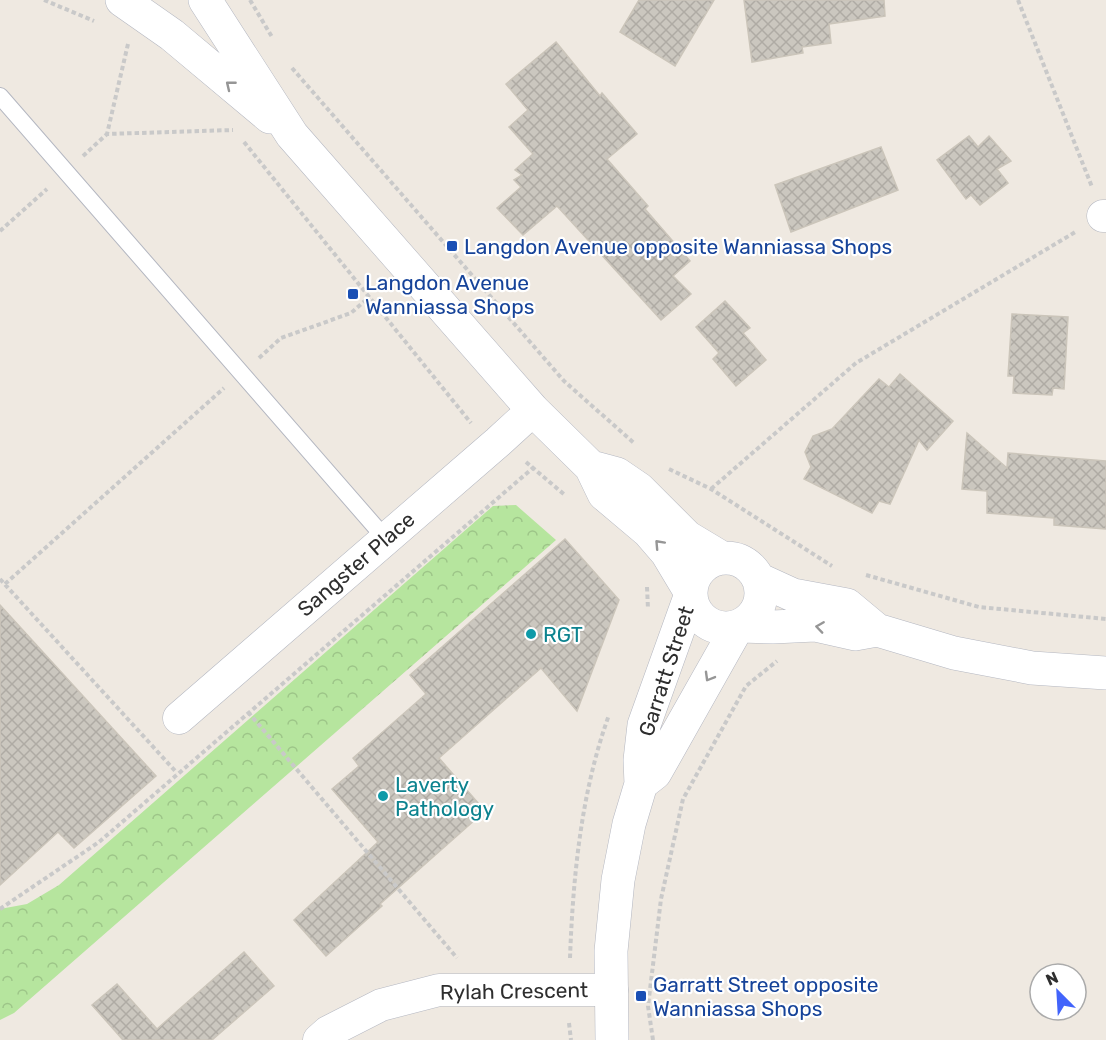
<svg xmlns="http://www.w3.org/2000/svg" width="1106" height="1040" font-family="Rubik,sans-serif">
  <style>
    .park { fill: url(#park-crowns) }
    .building { fill: url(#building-cross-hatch); stroke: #cbc5ba; stroke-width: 1.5 }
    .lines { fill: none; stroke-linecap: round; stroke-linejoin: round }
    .service-casing { stroke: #b4b7c1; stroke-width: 18 }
    .minor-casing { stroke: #b4b7c1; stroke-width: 33 }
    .tertiary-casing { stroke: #b4b7c1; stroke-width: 34 }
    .path { stroke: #c9c9c9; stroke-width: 4; stroke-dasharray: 4.5 3; stroke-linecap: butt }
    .service { stroke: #fff; stroke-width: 16 }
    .minor { stroke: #fff; stroke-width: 32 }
    .tertiary { stroke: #fff; stroke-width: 33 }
    .oneway { stroke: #969696 }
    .transit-dot { fill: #1a4fb4; stroke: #fff; stroke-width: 2 }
    .culture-dot { fill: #0f9aa8; stroke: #fff; stroke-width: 2 }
    .labels { text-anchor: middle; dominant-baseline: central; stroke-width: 4.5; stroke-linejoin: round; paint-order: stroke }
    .transit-label { font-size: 21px; fill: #164399; stroke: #fff; text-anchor: start }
    .street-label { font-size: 21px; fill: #2e2e2e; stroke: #fff }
    .culture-label { font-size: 21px; fill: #0d838f; stroke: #fff; text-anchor: start }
  </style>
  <defs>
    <pattern id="park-crowns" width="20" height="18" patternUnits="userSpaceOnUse" patternTransform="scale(1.5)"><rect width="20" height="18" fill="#b6e59e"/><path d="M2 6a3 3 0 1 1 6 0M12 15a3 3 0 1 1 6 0" fill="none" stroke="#9dc588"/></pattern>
    <pattern id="building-cross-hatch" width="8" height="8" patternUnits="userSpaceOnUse" patternTransform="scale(1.5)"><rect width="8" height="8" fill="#cbc7bf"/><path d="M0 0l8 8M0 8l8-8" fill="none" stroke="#afaba4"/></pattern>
  </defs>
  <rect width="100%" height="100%" fill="#efe9e1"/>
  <!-- park -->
  <path class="park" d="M 516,505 L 556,540 L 14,1013 L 0,1020 L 0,909 L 27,904 L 59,885 L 493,506 Z"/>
  <!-- building -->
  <path class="building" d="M 639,0 L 714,0 L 675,66 L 620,32 Z
    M 744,0 L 884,0 L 885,16 L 829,24 L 831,43 L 802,47 L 803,53 L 752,62 Z
    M 556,42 L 600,96 L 602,93 L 637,134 L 607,159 L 648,206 L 645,209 L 690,261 L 673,276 L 691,294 L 661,320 L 557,206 L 523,235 L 497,208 L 521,187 L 514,180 L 522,175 L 515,170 L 533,154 L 509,127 L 528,110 L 506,84 Z
    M 969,136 L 978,147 L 989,136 L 1011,161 L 997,169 L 1008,183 L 980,205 L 971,195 L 966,199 L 937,160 Z
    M 881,147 L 898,190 L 791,232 L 775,185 Z
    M 725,301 L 750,328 L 743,333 L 766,360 L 736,386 L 713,359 L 719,353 L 696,327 Z
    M 1012,314 L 1068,317 L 1064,389 L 1053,388 L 1052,395 L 1013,393 L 1014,376 L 1008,376 Z
    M 900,374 L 953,421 L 927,450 L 919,440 L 890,504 L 879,501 L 872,513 L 804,479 L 811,467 L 805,452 L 813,436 L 832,429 L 879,379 L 889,387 Z
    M 967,433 L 1007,468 L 1008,453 L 1106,461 L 1106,529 L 1054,525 L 1054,518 L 987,513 L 987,491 L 962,489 Z
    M 565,539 L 619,600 L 577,711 L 541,668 L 439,758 L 485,811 L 380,904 L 382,906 L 326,956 L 294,920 L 378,842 L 332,789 L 359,766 L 353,758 L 426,694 L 410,675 Z
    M 0,605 L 156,776 L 74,848 L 58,832 L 0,885 Z
    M 244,952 L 274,986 L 212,1040 L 123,1040 L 92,1005 L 117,984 L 157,1029 Z"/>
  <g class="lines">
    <!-- service casing -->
    <g class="service-casing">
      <path id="service" d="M 0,96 L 385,538"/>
    </g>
    <!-- minor casing -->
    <g class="minor-casing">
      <path id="minor" d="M 1103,216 L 1106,216
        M 179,718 L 498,442 L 533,410
        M 319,1040 L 328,1032 L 381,1005 L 439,990 L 612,990"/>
    </g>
    <!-- tertiary casing -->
    <g class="tertiary-casing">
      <path id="tertiary" d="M 122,0 L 172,35 L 270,117
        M 205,0 L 292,135 L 533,410 L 591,467 L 604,494 L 648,531 L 667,553 L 691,593
        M 591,467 L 617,474 L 639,489 L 687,537 L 722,558
        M691 593a35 35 0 1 1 70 0a35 35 0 1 1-70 0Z
        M 758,579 L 793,595 L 847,605 L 877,630 L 954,653 L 1032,668 L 1106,673
        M 741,626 L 773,627 L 815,625 L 855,634 L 877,630
        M 641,784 L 655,773 L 738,626
        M 612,1040 L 611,951 L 618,880 L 629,824 L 641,784 L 640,760 L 644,725 L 691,594"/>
    </g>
    <!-- path -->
    <path class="path" d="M 44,0 L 94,21
      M 250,0 L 272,37
      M 1018,0 L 1092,187
      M 128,44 L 107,134 L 233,130
      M 292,68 L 564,381 L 634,443
      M 244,142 L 471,423
      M 83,156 L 107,134
      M 0,231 L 47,189
      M 259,358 L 281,338 L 351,313 L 369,297
      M 526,462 L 566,496
      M 669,469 L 711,489 L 832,566
      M 711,489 L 856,363 L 1077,231
      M 866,575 L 979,607 L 1106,619
      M 0,579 L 177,773
      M 5,584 L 224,388
      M 647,587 L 648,609
      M 248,712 L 457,958
      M 0,909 L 99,842 L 534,467
      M 570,958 C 573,877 581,792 609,715
      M 569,1023 L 571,1040
      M 653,1040 L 648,1006 L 661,899 L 683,799 L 746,686 L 777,661"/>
    <!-- service -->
    <use href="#service" class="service"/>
    <!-- minor -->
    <use href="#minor" class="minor"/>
    <!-- tertiary -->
    <use href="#tertiary" class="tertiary"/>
  </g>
  <!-- one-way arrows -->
  <defs><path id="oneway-chevron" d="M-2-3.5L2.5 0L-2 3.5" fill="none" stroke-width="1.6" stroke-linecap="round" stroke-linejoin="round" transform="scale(1.5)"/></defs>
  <g class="oneway">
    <use href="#oneway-chevron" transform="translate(230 85) rotate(-141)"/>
    <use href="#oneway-chevron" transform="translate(659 544) rotate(-133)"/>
    <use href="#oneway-chevron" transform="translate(820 627) rotate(-172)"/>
    <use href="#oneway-chevron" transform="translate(709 677) rotate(120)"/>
  </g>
  <!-- markers -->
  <g class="transit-dot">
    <rect x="446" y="240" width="12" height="12" rx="3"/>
    <rect x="347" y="288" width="12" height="12" rx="3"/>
    <rect x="635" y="990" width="12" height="12" rx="3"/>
  </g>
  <g class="culture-dot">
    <circle cx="531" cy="634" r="6"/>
    <circle cx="383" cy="796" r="6"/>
  </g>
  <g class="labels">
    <!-- transit labels -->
    <g class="transit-label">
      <text x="464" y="246">Langdon Avenue opposite Wanniassa Shops</text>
      <text x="365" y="282">Langdon Avenue<tspan x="365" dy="24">Wanniassa Shops</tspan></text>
      <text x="653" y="984">Garratt Street opposite<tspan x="653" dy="24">Wanniassa Shops</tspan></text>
    </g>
    <!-- street labels -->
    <g class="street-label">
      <text transform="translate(356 564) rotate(-41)">Sangster Place</text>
      <text transform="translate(666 671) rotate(-72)">Garratt Street</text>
      <text transform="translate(514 991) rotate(-1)">Rylah Crescent</text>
    </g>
    <!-- culture labels -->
    <g class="culture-label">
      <text x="543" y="634">RGT</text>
      <text x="395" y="784">Laverty<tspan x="395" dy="24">Pathology</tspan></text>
    </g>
  </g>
  <!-- north arrow -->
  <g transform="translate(1058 992) rotate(336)"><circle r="28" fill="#ffffff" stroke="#ababab" stroke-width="1.5"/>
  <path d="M0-4.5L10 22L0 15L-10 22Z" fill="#4264fb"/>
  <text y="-9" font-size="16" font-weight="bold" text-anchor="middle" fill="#2e2e2e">N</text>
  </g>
</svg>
